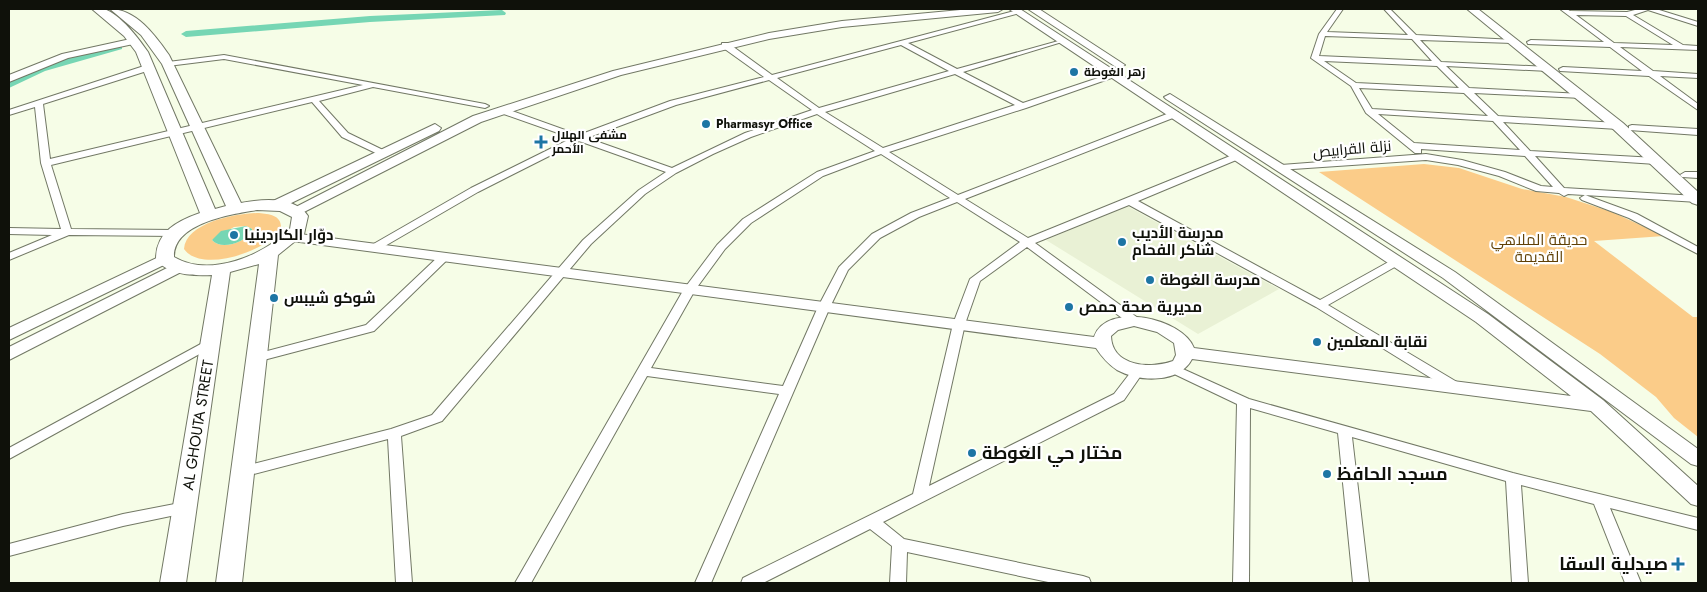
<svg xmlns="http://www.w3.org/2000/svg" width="1707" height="592" font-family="Jost,Cairo,sans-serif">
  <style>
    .built { fill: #e9f1d5 }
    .green { fill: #fbcc89; fill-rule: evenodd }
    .water { fill: #76d6b4 }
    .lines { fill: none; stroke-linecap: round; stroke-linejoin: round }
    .canal { fill: #76d6b4; fill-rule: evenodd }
    .minor-casing { stroke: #727865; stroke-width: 2 }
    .tertiary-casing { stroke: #727865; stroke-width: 2 }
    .secondary-casing { stroke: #727865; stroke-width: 2 }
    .primary-casing { stroke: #727865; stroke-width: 2 }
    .minor { fill: #fff; fill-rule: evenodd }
    .tertiary { fill: #fff; fill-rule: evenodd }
    .secondary { fill: #fff; fill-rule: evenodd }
    .primary { fill: #fff; fill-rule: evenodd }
    .poi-dot { fill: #1d75a4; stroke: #fff; stroke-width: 2 }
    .labels { text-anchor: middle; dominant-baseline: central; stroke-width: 4.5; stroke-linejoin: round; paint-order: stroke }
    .far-poi-label { font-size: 12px; font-weight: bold; fill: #0f110a; stroke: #fff; text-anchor: start }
    .street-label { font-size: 15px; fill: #0f110a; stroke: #fff }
    .poi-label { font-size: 15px; font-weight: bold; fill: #0f110a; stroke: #fff; text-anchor: start }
    .park-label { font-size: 15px; fill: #604005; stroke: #fff }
    .near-poi-label { font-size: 18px; font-weight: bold; fill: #0f110a; stroke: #fff; text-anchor: start }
  </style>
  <rect width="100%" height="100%" fill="#f6fde7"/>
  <!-- built -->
  <path class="built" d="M 1127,206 L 1198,245 L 1279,289 L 1198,334 L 1046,240 Z"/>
  <!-- green -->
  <path class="green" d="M 1424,164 L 1459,168 L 1522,189 L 1566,197 L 1612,212 L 1664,236 L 1594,241 L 1693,317 L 1698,317 L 1698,437 L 1674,418 L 1656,397 L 1600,354 L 1319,172 Z
    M 259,213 C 269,214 281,215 281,227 C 270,251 201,274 184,249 C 186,222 238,213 259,213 ZM 246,226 L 252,229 L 252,232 C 245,242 221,251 212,240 L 234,227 Z"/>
  <!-- water -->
  <path class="water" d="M 246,226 L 252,229 L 252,232 C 245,242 221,251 212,240 L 221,231 Z"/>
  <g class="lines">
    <!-- canal -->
    <path class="canal" d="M 502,10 L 506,13 L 505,15 L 370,22 L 186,37 L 181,34 L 186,31 L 370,16 Z
      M 119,44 L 122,45 L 122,49 L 45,71 L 9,88 L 9,81 L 37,67 Z"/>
    <!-- minor casing -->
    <g class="minor-casing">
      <path id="minor" d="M 1337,9 L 1343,9 L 1327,32 L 1408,35 L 1384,9 L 1390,9 L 1416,35 L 1515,40 L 1515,42 L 1513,43 L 1420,40 L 1441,62 L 1549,67 L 1553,69 L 1549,71 L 1446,66 L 1469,88 L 1582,94 L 1586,96 L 1582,98 L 1474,93 L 1498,116 L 1618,123 L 1622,126 L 1618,129 L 1503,122 L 1530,151 L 1656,158 L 1661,161 L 1656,164 L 1535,156 L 1564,188 L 1697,196 L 1698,202 L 1568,194 L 1564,196 L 1559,193 L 1536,191 L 1499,176 L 1458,165 L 1426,160 L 1278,170 L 1278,166 L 1281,165 L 1426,154 L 1462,160 L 1505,172 L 1541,186 L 1553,187 L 1525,156 L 1421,149 L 1421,153 L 1415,153 L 1366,113 L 1351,86 L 1311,58 L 1319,34 ZM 1325,36 L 1412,39 L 1432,61 L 1319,56 ZM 1324,61 L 1437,66 L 1459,88 L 1356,83 ZM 1359,88 L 1464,93 L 1488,116 L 1372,109 ZM 1378,114 L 1493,121 L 1520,150 L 1414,143 Z
        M 1560,9 L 1567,9 L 1570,11 L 1627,12 L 1639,9 L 1656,9 L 1698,22 L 1698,26 L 1648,10 L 1633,15 L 1683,45 L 1698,46 L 1698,50 L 1620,47 L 1653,71 L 1698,74 L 1698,78 L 1660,76 L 1698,104 L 1698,110 L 1649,76 L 1560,71 L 1559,69 L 1563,67 L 1642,71 L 1610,47 L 1528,44 L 1527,42 L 1531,40 L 1604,42 ZM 1576,15 L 1626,16 L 1673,45 L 1614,43 Z
        M 1018,10 L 1020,11 L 1020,13 L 908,43 L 957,69 L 1062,40 L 1062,42 L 963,72 L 1023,103 L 1113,73 L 1120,75 L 1026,108 L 889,152 L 958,195 L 1172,112 L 1178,112 L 1178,116 L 965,199 L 1028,238 L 1235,154 L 1241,154 L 1241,158 L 1138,201 L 1320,300 L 1392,260 L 1400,260 L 1401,262 L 1400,264 L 1328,305 L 1462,385 L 1463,388 L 1462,391 L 1452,391 L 1316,307 L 1129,205 L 1035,243 L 1138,318 L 1140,321 L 1138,324 L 1130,324 L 1027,247 L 980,281 L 965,324 L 929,486 L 1114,394 L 1134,368 L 1142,368 L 1144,371 L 1124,400 L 883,522 L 904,539 L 1083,576 L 1089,578 L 1091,583 L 1053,583 L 907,552 L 906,583 L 890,583 L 892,546 L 870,529 L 763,583 L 741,583 L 743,578 L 913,494 L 953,324 L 970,279 L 1020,242 L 957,202 L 919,217 L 880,238 L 848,270 L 830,307 L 711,583 L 695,583 L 779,394 L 647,376 L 531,583 L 515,583 L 684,289 L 717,245 L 743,219 L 817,172 L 875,151 L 817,114 L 751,137 L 713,154 L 676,173 L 645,194 L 591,244 L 442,421 L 401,436 L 412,583 L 396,583 L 388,439 L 242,477 L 237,476 L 235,472 L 237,468 L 391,429 L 432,415 L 583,240 L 639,190 L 666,172 L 579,141 L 478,192 L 378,250 L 370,250 L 369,248 L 370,246 L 471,188 L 572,138 L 498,112 L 498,108 L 504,108 L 579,135 L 670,101 L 764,77 L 722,47 L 722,43 L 728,43 L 772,75 ZM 901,45 L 949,71 L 819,108 L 777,78 ZM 955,74 L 1015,105 L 883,148 L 825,112 ZM 769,80 L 812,110 L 745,133 L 672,168 L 587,138 L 676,105 ZM 881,154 L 950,198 L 911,213 L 872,234 L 839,267 L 818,307 L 783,386 L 651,368 L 695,290 L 725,249 L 751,223 L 823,176 Z
        M 224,55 L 485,104 L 489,106 L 485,108 L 373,87 L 319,101 L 348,133 L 385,151 L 386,153 L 382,156 L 342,137 L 312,102 L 51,165 L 71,229 L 175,230 L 180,233 L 175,236 L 69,235 L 9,260 L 9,253 L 52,235 L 9,234 L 9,228 L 61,229 L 41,163 L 35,107 L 9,115 L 9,110 L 144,66 L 150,66 L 150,70 L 43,104 L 50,159 L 363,85 L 224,59 L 168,66 L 164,64 L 168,62 Z
        M 1632,125 L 1698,129 L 1698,135 L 1629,130 L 1629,126 Z
        M 1685,172 L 1698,172 L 1698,178 L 1682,177 L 1680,175 Z
        M 1585,195 L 1637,214 L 1698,247 L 1698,254 L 1629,218 L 1582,200 L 1580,198 Z
        M 444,254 L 448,255 L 449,257 L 448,259 L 374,331 L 256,362 L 250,358 L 252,355 L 366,325 L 440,255 Z
        M 210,339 L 216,343 L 214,346 L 9,459 L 9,448 Z
        M 1174,365 L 1249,399 L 1513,473 L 1698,518 L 1698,530 L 1610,508 L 1641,583 L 1625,583 L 1594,504 L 1521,485 L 1528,583 L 1512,583 L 1506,481 L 1352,437 L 1369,583 L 1353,583 L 1338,433 L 1250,408 L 1249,583 L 1233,583 L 1237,404 L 1170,372 L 1168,369 L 1170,366 Z
        M 185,502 L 190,504 L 192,508 L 190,512 L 123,526 L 9,556 L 9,544 L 123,514 Z"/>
    </g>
    <!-- tertiary casing -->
    <g class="tertiary-casing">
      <path id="tertiary" d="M 135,38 L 138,39 L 138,43 L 68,58 L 9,82 L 9,75 L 62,54 Z"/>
    </g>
    <!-- secondary casing -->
    <g class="secondary-casing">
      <path id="secondary" d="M 971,9 L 1003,9 L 998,12 L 842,27 L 769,39 L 621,75 L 481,122 L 300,214 L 295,215 L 288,211 L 473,116 L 613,71 L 769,33 L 842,21 Z
        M 1009,9 L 1020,9 L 1488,314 L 1603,400 L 1698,486 L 1698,506 L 1691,504 L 1591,411 L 1192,359 C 1179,384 1139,382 1117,370 C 1108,364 1102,357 1096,348 L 292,241 L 285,237 L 292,233 L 1094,337 C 1106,301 1183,318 1194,348 L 1571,396 L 1476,322 ZM 1134,326 L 1157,332 L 1174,343 L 1176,355 L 1173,361 C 1151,369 1112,367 1111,336 L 1118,330 Z
        M 1028,9 L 1039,9 L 1125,65 L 1120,68 L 1116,67 Z
        M 1170,94 L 1455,272 L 1698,449 L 1698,466 L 1691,464 L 1443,278 L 1166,99 L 1164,97 Z
        M 435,124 L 441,128 L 439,131 L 281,208 L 271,208 L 269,205 L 271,202 Z
        M 165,254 L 170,256 L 173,259 L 170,262 L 9,340 L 9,328 Z
        M 179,262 L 187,267 L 185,270 L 9,360 L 9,347 Z"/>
    </g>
    <!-- primary casing -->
    <g class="primary-casing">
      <path id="primary" d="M 92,9 C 95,9 101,8 104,9 C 120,14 139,39 148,52 L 215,209 L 226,206 L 162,64 L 141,35 L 110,9 C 136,9 155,35 169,55 L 241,203 C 262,199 295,196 308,216 L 304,234 L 278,255 L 242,583 L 216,583 L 259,264 L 230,272 L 186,583 L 160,583 L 212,275 C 194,276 167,275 156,259 C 156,232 177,221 200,213 L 136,52 L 124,36 ZM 257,210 L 280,211 L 292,217 L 290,229 C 262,256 210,278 174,257 C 173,223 231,214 257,210 Z
        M 1467,9 L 1478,9 L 1623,123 L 1698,192 L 1698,205 L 1692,203 L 1613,129 Z"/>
    </g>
    <!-- minor -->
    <use href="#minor" class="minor"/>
    <!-- tertiary -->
    <use href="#tertiary" class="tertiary"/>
    <!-- secondary -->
    <use href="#secondary" class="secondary"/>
    <!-- primary -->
    <use href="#primary" class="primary"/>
  </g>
  <!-- markers -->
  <g class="poi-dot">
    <circle cx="1074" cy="72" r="5"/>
    <circle cx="706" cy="124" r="5"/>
    <path d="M538.5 134.5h5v5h5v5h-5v5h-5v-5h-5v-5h5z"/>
    <circle cx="234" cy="235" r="5"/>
    <circle cx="1122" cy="242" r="5"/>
    <circle cx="1150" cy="280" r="5"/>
    <circle cx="274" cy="298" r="5"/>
    <circle cx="1069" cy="307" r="5"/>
    <circle cx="1317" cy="342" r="5"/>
    <circle cx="972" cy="453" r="5"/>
    <circle cx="1327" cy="474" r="5"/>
    <path d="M1675.5 556.5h5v5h5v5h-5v5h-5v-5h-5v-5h5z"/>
  </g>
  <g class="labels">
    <!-- far-poi labels -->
    <g class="far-poi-label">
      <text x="1084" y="72">زهر الغوطة</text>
      <text x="716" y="124">Pharmasyr Office</text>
      <text x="552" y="135">مشفى الهلال<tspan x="552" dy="14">الأحمر</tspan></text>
    </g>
    <!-- street labels -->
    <g class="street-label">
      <text transform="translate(1352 149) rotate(-5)">نزلة القرابيص</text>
      <text transform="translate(198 425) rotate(-81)">AL GHOUTA STREET</text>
    </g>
    <!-- poi labels -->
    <g class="poi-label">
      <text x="1132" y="233">مدرسة الأديب<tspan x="1132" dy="17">شاكر الفحام</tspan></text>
      <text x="244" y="235">دوّار الكاردينيا</text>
      <text x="1160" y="280">مدرسة الغوطة</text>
      <text x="284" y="298">شوكو شيبس</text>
      <text x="1079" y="307">مديرية صحة حمص</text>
      <text x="1327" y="342">نقابة المعلمين</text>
    </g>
    <!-- park labels -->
    <g class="park-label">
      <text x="1539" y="240">حديقة الملاهي<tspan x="1539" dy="17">القديمة</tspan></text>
    </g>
    <!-- near-poi labels -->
    <g class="near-poi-label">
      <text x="982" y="453">مختار حي الغوطة</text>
      <text x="1337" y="474">مسجد الحافظ</text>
      <text x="1668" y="564" text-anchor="end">صيدلية السقا</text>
    </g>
  </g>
  <!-- border -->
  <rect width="1707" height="592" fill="none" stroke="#0f110a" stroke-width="20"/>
</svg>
